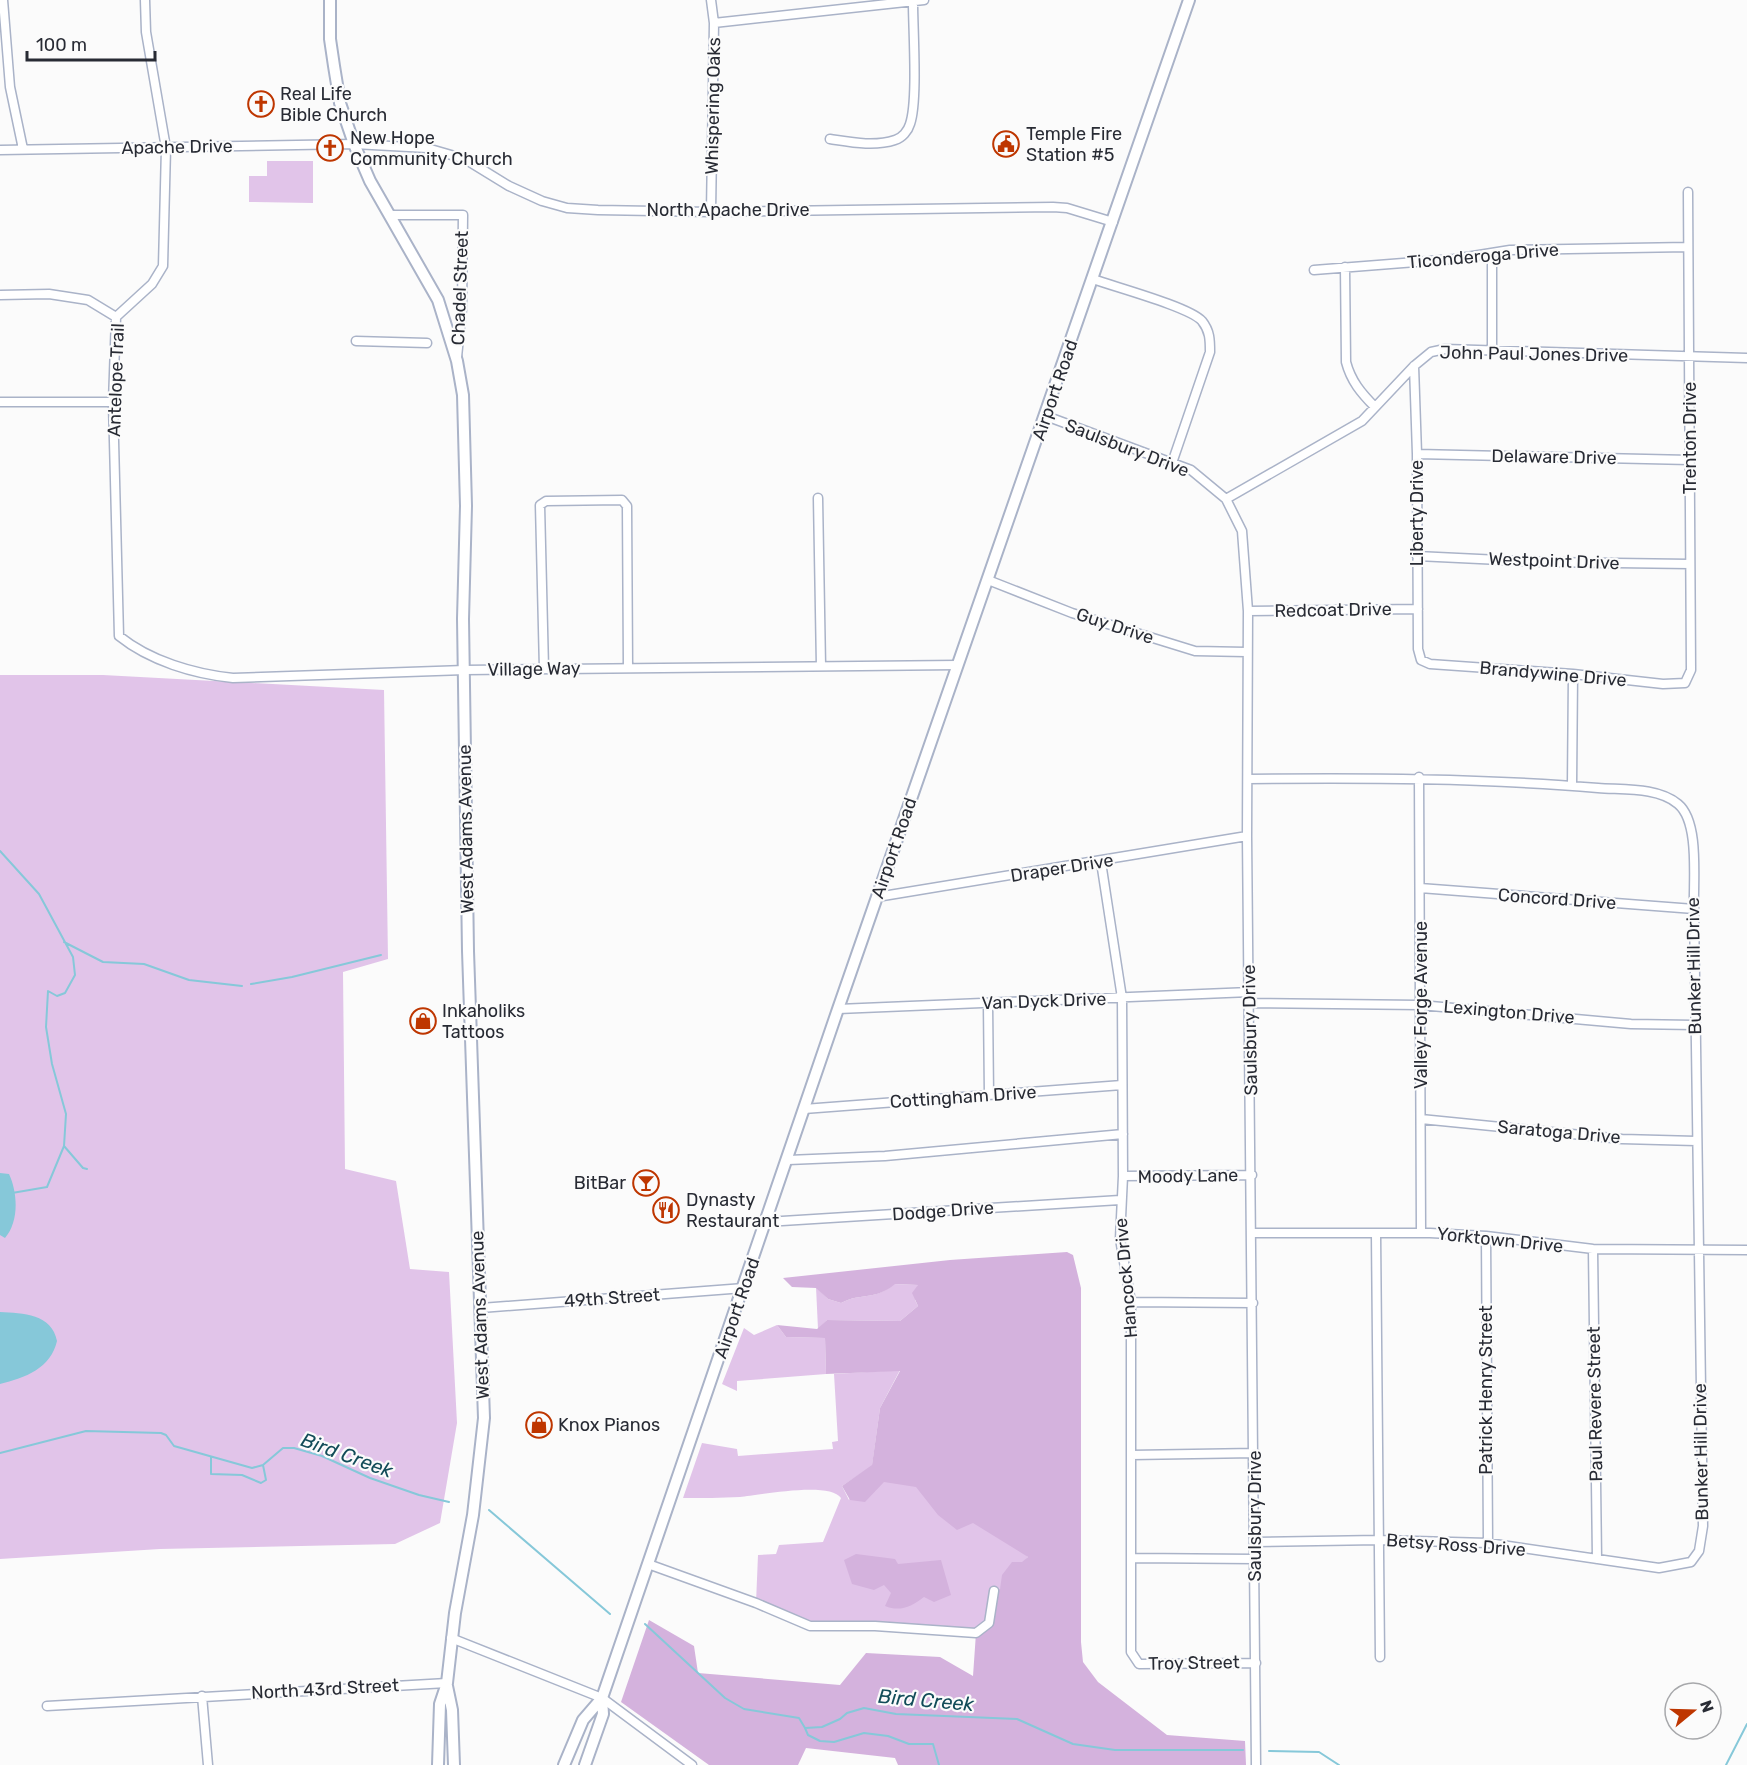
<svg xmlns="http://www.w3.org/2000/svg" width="1747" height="1765" font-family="Rubik,sans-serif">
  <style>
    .green { fill: #e1c4e9 }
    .forest { fill: #d4b2dd }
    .water { fill: #86c8d9 }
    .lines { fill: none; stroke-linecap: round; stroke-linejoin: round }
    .stream { stroke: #86c8d9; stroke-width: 2 }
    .minor-casing { stroke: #aab3c8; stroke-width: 11 }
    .major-casing { stroke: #aab3c8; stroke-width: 14 }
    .minor { stroke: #fff; stroke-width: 8 }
    .major { stroke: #fff; stroke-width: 10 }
    .labels { text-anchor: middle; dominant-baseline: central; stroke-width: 4.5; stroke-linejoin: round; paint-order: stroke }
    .poi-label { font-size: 18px; fill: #282b34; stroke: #fbfbfb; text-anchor: start }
    .street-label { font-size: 18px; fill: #282b34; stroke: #fbfbfb }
    .water-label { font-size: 20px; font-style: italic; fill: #124c59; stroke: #fbfbfb }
  </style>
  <rect width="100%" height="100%" fill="#fbfbfb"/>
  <!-- green -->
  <path class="green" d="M 267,161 L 313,161 L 313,203 L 249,202 L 249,176 L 267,176 Z
    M 0,675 L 103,675 L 384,690 L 388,959 L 343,972 L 345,1169 L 396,1181 L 410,1269 L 449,1272 L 457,1423 L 440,1523 L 395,1544 L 160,1549 L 0,1559 Z
    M 894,1284 L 918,1285 L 915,1300 L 918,1306 L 900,1321 L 827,1320 L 818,1329 L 816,1287 L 828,1299 L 841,1303 C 862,1292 875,1301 894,1284 Z
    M 777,1325 L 786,1337 L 825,1338 L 826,1374 L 737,1381 L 737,1391 L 722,1384 L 744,1328 L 754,1335 Z
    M 900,1370 L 880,1408 L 872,1466 L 842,1486 L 849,1500 L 892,1437 L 1028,1557 L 1000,1589 L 989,1623 L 976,1633 L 810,1626 L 756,1603 L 758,1555 L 776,1554 L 779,1545 L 823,1542 L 841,1498 C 830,1481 760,1495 740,1497 C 721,1498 702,1498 683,1498 L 702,1443 L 737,1449 L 738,1456 L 833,1449 L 832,1442 L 838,1441 L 834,1374 Z"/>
  <!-- forest -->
  <path class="forest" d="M 1067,1252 L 1073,1255 L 1081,1288 L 1081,1642 L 1083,1662 L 1098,1682 L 1167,1735 L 1245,1741 L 1246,1765 L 898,1765 L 895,1758 L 806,1748 L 798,1765 L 709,1765 L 621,1702 L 649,1620 L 694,1646 L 698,1673 L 840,1685 L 866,1653 L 940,1657 L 973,1676 L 976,1633 L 989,1623 L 994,1591 L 1000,1589 L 1002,1575 L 1012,1562 L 1022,1562 L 1028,1557 L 973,1523 L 957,1530 L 938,1515 L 916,1487 L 884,1482 L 865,1502 L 850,1500 L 842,1486 L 872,1465 L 880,1408 L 900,1371 L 826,1374 L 825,1338 L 786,1337 L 777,1325 L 817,1329 L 827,1320 L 900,1321 L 918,1306 L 912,1293 L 918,1285 L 895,1284 C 875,1301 862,1292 841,1303 L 828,1299 L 816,1288 L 792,1287 L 783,1278 L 950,1260 Z
    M 856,1554 L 895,1559 L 898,1564 L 941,1560 L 951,1595 L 934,1602 L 924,1597 C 911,1607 900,1612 885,1606 L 891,1593 L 884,1585 L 874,1590 L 852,1584 L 844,1560 Z"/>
  <!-- water -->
  <path class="water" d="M 0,1173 L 9,1174 C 18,1193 19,1222 5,1238 L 0,1235 Z
    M 0,1312 C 23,1313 52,1314 57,1341 C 51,1368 25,1378 0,1384 Z"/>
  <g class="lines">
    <!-- stream -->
    <path class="stream" d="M 0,851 L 39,894 L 73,957 L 75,975 L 65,993 L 57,996 L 48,991 L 46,1027 L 52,1064 L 66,1114 L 64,1146 L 47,1187 L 12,1193
      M 64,942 L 103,962 L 144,964 L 189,980 L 242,986
      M 251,984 L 292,977 L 381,955
      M 64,1146 L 83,1168 L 87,1169
      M 0,1453 L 86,1431 L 161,1433 L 166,1435 L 174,1446 L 252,1468 L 263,1465 L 283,1448 L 294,1448 L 322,1456 L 370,1478 L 419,1495 L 449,1502
      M 211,1457 L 211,1474 L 242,1475 L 261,1483 L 266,1480 L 263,1465
      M 489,1510 L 610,1614
      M 645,1624 L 725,1698 L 744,1709 L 799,1718 L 805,1728 L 822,1727 L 840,1719 L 847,1713 L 864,1708 L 896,1714 L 1017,1719 L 1073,1744 L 1115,1750 L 1243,1750
      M 805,1728 L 808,1735 L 820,1741 L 834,1742 L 864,1733 L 888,1736 L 909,1744 L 933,1744 L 939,1765
      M 1269,1751 L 1319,1752 L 1339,1765
      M 1726,1765 L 1747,1724"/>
    <!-- minor casing -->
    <g class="minor-casing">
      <path id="minor" d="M 3,0 L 10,87 L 23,149
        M 145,0 L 146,32 L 166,148 L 163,266 L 152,284 L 116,317 L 113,402 L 119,636 C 150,661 194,674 233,678 L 465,670 L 958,665
        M 711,0 L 714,23 L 711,212
        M 714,23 L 924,0
        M 830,139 C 850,142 874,147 895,140 C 902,138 908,131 910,124 C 918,101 913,30 913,3
        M 0,150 L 354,144 L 427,148 L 465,159 L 509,186 L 542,201 L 567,208 L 598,210 L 711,212 L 1053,207 L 1067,208 L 1113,222
        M 390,215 L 463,215 L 462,309 L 457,357
        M 1345,267 L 1346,362 C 1351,381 1361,393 1375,407
        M 1314,270 L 1454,259 L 1510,250 L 1688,247
        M 1093,279 C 1115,287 1190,307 1202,321 C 1210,331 1210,340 1210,352 L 1172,463
        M 0,295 L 49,294 L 88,300 L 116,317
        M 356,341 L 427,343
        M 1492,350 L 1492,253
        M 1414,366 L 1417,454 L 1418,649 L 1421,660 L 1430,664 L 1573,674 L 1663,684 L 1685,683 L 1691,670 L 1688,192
        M 0,402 L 113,402
        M 1046,416 L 1191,470 L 1226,499 L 1242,531 L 1248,611 L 1247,836 L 1256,1765
        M 1417,454 L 1690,460
        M 818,498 L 821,666
        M 1226,499 L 1362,421 L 1414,366 L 1431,352 L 1445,349 L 1747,358
        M 1417,556 L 1543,562 L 1690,564
        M 988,580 L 1072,613 L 1195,651 L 1246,652
        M 1248,611 L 1418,609
        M 544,669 L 540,505 L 546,501 L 622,500 L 627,506 L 628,668
        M 1419,777 L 1421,1232
        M 1248,779 C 1365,778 1482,778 1598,788 C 1623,790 1658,787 1678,804 C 1700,822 1693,881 1694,909 L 1703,1526 L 1699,1551 L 1691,1562 L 1659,1568 L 1488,1543 L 1379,1540 L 1255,1542
        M 1572,786 L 1573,674
        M 1101,862 L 1122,998 L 1123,1176 L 1120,1239 L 1131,1302 L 1131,1652 L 1139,1664 L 1256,1663
        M 1420,888 L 1694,909
        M 877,897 L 1247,836
        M 1250,1003 L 1420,1005 L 1631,1024 L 1695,1025
        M 988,1004 L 989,1095
        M 838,1009 L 1250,992
        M 804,1109 L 1122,1085
        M 1421,1119 L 1622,1139 L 1696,1141
        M 788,1160 L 885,1156 L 1123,1134
        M 1123,1176 L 1252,1175
        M 766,1222 L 1120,1200
        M 1253,1233 L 1430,1233 L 1486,1236 L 1593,1249 L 1747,1250
        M 1376,1234 L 1380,1657
        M 1486,1236 L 1488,1543
        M 1593,1249 L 1597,1559
        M 1131,1302 L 1253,1303
        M 481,1308 L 744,1288
        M 1131,1455 L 1255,1453
        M 1132,1558 L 1255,1559
        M 648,1564 L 756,1603 L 810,1626 L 875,1626 L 976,1633 L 989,1623 L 994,1591
        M 451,1638 L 602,1698 L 692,1765
        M 202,1696 L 208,1765
        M 47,1706 L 447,1683"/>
    </g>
    <!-- major casing -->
    <g class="major-casing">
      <path id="major" d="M 330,0 L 330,39 L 334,66 L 340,103 L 354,144 L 370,181 L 438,300 L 457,361 L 463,395 L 466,506 L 463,619 L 468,951 L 484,1418 L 473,1515 L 455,1613 L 447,1683 L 440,1704 L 438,1765
        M 447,1686 L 452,1710 L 454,1765
        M 564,1765 L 583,1720 L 602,1698
        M 585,1765 L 603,1714 L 602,1698 L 838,1009 L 1189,0"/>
    </g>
    <!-- minor -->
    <use href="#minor" class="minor"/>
    <!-- major -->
    <use href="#major" class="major"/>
  </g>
  <!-- icons -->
  <defs>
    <g id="church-ring" transform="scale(1.35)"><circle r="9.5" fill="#fbfbfb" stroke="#be3600" stroke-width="1.5"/><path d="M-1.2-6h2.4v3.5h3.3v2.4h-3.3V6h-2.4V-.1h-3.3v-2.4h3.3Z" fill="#be3600"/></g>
    <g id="civic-ring" transform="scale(1.35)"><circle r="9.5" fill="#fbfbfb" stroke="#be3600" stroke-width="1.5"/><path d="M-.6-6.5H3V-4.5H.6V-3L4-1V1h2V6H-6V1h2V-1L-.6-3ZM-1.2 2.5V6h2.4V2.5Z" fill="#be3600"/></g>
    <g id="shop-ring" transform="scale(1.35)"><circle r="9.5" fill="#fbfbfb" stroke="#be3600" stroke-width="1.5"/><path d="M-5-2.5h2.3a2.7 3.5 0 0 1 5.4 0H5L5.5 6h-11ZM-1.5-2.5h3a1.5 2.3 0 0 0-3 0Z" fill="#be3600"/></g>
    <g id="bar-ring" transform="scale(1.35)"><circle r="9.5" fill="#fbfbfb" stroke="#be3600" stroke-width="1.5"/><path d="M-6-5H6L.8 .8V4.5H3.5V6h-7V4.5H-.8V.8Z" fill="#be3600"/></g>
    <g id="restaurant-ring" transform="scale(1.35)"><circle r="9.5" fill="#fbfbfb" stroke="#be3600" stroke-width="1.5"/><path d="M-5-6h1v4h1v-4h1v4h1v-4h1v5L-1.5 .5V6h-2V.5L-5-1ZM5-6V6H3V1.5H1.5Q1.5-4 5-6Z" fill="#be3600"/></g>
  </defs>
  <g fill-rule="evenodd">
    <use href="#church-ring" x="261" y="104"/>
    <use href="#civic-ring" x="1006" y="144"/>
    <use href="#church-ring" x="330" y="148"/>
    <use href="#shop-ring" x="423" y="1021"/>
    <use href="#bar-ring" x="646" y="1183"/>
    <use href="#restaurant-ring" x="666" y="1210"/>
    <use href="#shop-ring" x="539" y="1425"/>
  </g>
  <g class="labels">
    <!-- poi labels -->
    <g class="poi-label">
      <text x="280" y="94">Real Life<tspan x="280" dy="21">Bible Church</tspan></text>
      <text x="1026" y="134">Temple Fire<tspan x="1026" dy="21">Station #5</tspan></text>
      <text x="350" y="138">New Hope<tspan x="350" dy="21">Community Church</tspan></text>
      <text x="442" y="1011">Inkaholiks<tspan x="442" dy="21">Tattoos</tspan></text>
      <text x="626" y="1183" text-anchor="end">BitBar</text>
      <text x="686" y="1200">Dynasty<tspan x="686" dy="21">Restaurant</tspan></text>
      <text x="558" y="1425">Knox Pianos</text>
    </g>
    <!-- street labels -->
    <g class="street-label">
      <text transform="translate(713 106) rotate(-89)">Whispering Oaks</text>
      <text transform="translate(177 147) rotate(-1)">Apache Drive</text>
      <text x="728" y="210">North Apache Drive</text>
      <text transform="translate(1483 256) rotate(-5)">Ticonderoga Drive</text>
      <text transform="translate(460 288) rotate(-88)">Chadel Street</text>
      <text transform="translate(1534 354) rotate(1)">John Paul Jones Drive</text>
      <text transform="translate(116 380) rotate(-88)">Antelope Trail</text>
      <text transform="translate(1055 390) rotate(-71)">Airport Road</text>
      <text transform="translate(1690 438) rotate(-90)">Trenton Drive</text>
      <text transform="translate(1127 448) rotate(21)">Saulsbury Drive</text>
      <text transform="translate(1554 457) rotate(1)">Delaware Drive</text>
      <text transform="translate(1417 513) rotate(-90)">Liberty Drive</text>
      <text transform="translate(1554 561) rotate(2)">Westpoint Drive</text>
      <text transform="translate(1333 610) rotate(-1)">Redcoat Drive</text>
      <text transform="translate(1115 626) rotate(18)">Guy Drive</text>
      <text transform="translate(534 669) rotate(-1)">Village Way</text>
      <text transform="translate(1553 674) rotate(5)">Brandywine Drive</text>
      <text transform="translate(466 829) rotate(-91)">West Adams Avenue</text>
      <text transform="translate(894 848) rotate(-71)">Airport Road</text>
      <text transform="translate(1062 868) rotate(-9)">Draper Drive</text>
      <text transform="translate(1557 899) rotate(4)">Concord Drive</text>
      <text transform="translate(1694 966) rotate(-91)">Bunker Hill Drive</text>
      <text transform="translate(1044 1001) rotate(-2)">Van Dyck Drive</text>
      <text transform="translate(1421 1005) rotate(-90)">Valley Forge Avenue</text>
      <text transform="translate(1509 1012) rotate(5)">Lexington Drive</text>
      <text transform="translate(1250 1030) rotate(-91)">Saulsbury Drive</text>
      <text transform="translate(963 1097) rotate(-4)">Cottingham Drive</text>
      <text transform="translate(1559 1132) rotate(5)">Saratoga Drive</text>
      <text transform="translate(1188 1176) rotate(-1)">Moody Lane</text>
      <text transform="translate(943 1211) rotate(-4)">Dodge Drive</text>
      <text transform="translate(1500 1240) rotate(6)">Yorktown Drive</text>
      <text transform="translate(1126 1278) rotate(-95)">Hancock Drive</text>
      <text transform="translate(612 1298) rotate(-4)">49th Street</text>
      <text transform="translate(737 1308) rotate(-71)">Airport Road</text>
      <text transform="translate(480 1315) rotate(-92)">West Adams Avenue</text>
      <text transform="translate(1486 1390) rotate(-90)">Patrick Henry Street</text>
      <text transform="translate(1595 1404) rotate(-91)">Paul Revere Street</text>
      <text transform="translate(1701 1452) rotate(-91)">Bunker Hill Drive</text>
      <text transform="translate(1255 1516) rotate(-90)">Saulsbury Drive</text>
      <text transform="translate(1456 1545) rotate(4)">Betsy Ross Drive</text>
      <text transform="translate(1194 1663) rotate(-1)">Troy Street</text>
      <text transform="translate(325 1689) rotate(-3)">North 43rd Street</text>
    </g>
    <!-- water labels -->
    <g class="water-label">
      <text transform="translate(347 1455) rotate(20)">Bird Creek</text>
      <text transform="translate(926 1700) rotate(5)">Bird Creek</text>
    </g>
  </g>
  <!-- north arrow -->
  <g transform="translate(1693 1711) rotate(71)"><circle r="28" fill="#fbfbfb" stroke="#a7a8ab" stroke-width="1.5"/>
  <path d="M0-4.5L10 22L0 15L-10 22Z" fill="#be3600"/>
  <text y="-9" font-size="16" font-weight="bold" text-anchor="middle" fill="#282b34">N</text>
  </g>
  <!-- scale -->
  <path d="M27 51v9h128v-9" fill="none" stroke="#282b34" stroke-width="3"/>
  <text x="36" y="51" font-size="18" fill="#282b34" stroke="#fbfbfb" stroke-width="4.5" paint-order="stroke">100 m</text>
</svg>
